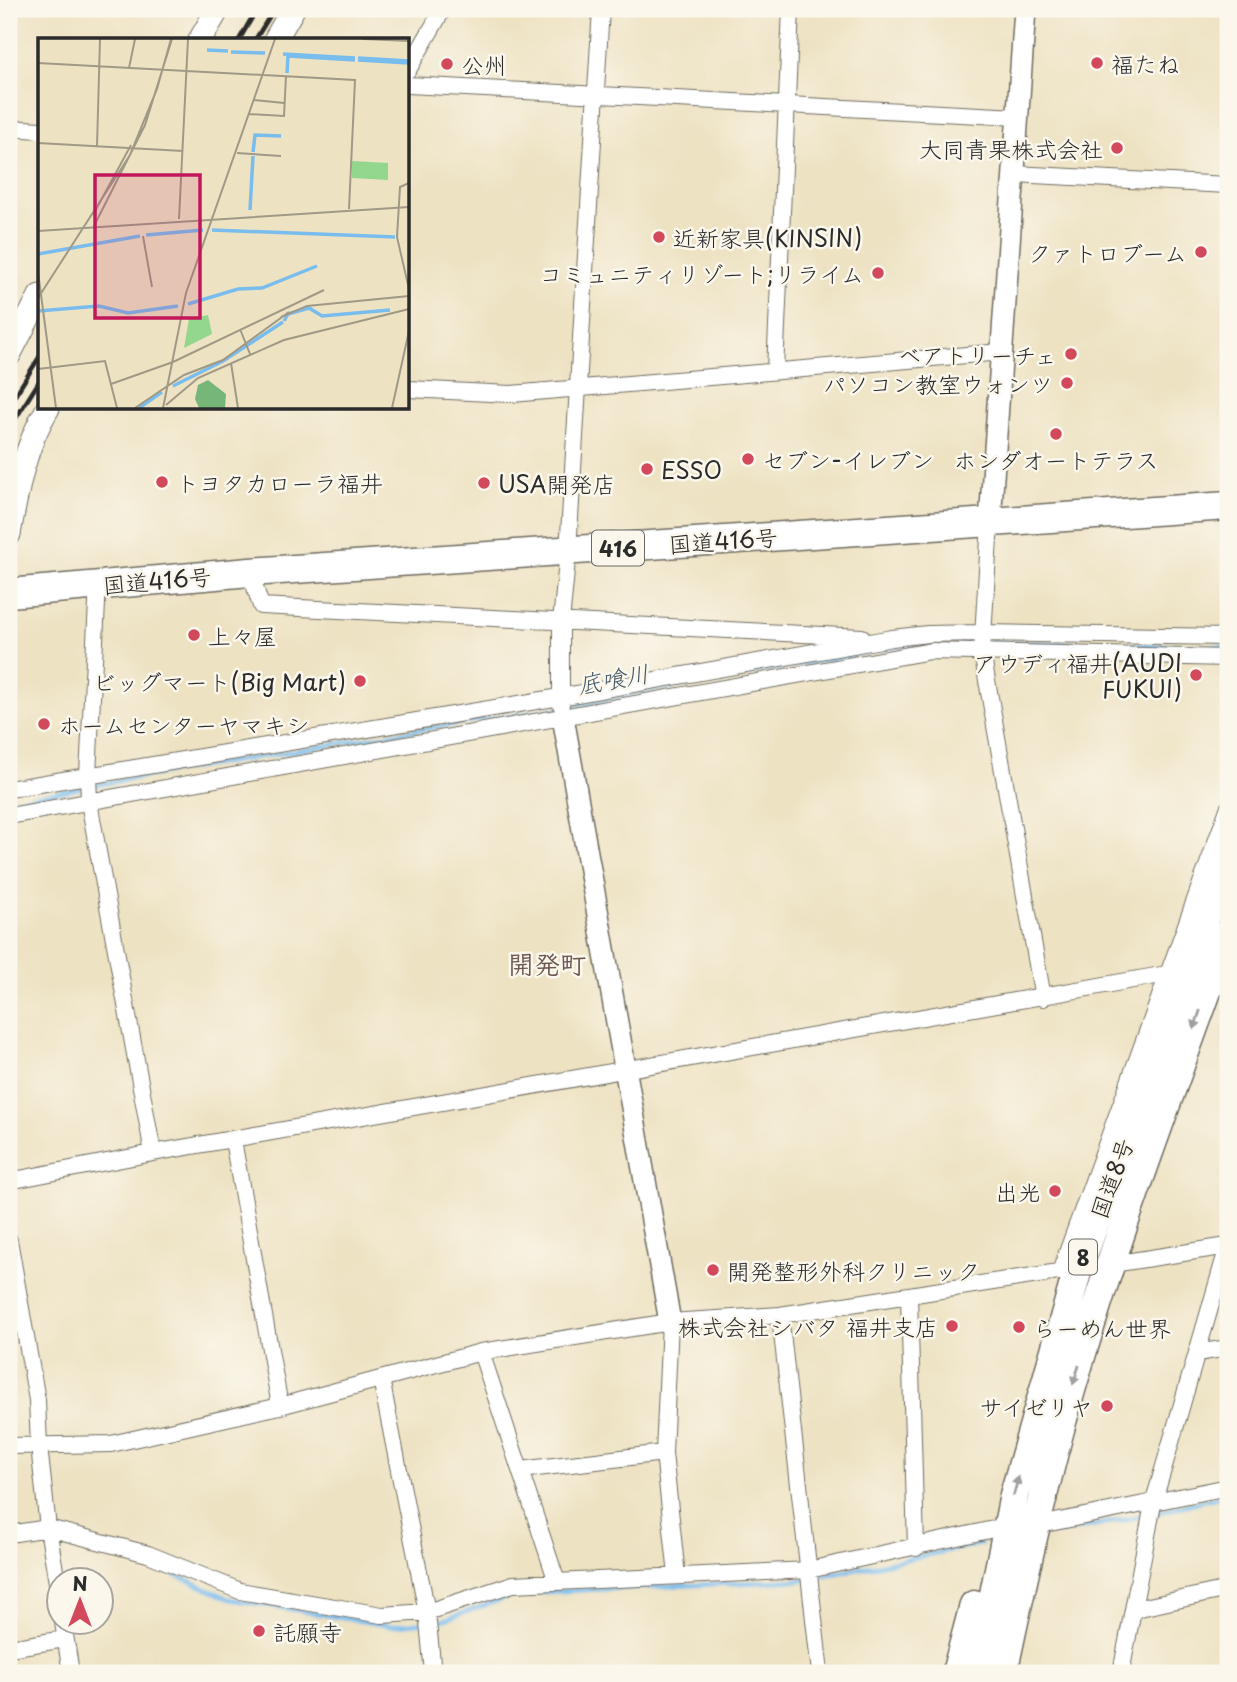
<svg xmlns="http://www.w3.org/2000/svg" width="1237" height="1682" font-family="'Playpen Sans','Klee One',sans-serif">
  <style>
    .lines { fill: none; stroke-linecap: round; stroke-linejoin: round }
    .stream { stroke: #79bdef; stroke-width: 4.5 }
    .minor-casing { stroke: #6f6b60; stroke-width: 18 }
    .tertiary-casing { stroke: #6f6b60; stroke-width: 24 }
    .secondary-casing { stroke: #6f6b60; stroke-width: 25 }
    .trunk-casing { stroke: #6f6b60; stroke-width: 31 }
    .minor { stroke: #fff; stroke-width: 16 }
    .tertiary { stroke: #fff; stroke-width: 21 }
    .secondary { stroke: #fff; stroke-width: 23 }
    .trunk { stroke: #fff; stroke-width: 28 }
    .rail { stroke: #2b2b2b; stroke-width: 4.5 }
    .oneway { fill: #a0a0a0 }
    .poi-dot { fill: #d1495b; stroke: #fbf7ec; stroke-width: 2.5 }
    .labels { text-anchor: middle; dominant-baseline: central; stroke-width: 5; stroke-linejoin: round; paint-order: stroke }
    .shield { fill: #fbf7ec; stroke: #696865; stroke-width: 2 }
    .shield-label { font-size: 21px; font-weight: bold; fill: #2b2b2b }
    .poi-label { font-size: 23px; fill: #2b2b2b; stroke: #fbf7ec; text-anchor: start }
    .street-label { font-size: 23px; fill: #2b2b2b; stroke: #fbf7ec }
    .water-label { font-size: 24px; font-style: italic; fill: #425766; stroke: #fbf7ec }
    .quarter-label { font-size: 26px; font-weight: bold; fill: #6d5753; stroke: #fbf7ec }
    .inset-river { fill: none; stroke: #79bdef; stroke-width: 3.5 }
    .inset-road { fill: none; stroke: #9f9986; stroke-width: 2 }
    .view { fill: #c2185b; fill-opacity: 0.15; stroke: #c2185b; stroke-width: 3.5 }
    .inset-edge { fill: none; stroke: #2b2b2b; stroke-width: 3.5 }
  </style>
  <rect width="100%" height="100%" fill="#fbf7ec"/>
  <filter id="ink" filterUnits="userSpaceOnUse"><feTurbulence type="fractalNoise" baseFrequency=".0143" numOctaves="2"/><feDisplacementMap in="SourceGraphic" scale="14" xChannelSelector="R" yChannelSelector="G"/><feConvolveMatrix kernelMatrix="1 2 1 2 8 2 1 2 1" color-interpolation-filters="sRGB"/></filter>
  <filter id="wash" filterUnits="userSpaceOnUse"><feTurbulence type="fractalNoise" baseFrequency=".00686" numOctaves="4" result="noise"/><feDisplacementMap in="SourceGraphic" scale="28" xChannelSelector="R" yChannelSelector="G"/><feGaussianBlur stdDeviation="1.57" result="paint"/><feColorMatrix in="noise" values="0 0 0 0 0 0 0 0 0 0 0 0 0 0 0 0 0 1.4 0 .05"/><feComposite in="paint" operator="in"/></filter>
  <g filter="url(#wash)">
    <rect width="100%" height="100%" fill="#ede2c2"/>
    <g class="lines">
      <!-- stream -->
      <path class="stream" d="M 956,641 L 979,642
        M 988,642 L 1228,647
        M 94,785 L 435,727 L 556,709 L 923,642
        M 9,801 L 85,787
        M 1155,1513 L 1217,1497
        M 1052,1534 L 1146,1515
        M 55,1542 L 149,1563 L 230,1599 L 391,1626 L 443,1620 L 520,1593 L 805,1580
        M 9,1546 L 46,1541
        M 813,1578 L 981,1544"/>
    </g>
  </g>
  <g filter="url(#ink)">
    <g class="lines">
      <!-- minor casing -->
      <g class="minor-casing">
        <path id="minor" d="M 408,70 L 443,9
          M 408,85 L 1018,117
          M 9,128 L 40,130
          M 1014,174 L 1228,185
          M 775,371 L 791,9
          M 408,389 L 511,394 L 1002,352
          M 990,522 L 982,652 L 1043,998
          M 250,572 L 261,606 L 862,637
          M 98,584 L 88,774 L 89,802 L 153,1153
          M 561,705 L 561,622 L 568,551 L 601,9
          M 9,789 L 560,697 L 892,638 L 928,634 L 983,633 L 1228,637
          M 9,816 L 931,651 L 1228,658
          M 233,1140 L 280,1406
          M 9,1181 L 153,1153 L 1167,974
          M 9,1240 L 37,1400 L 39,1446 L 48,1528 L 60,1601
          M 1106,1265 L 1228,1246
          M 1060,1272 L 1228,809
          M 909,1295 L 916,1548
          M 780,1315 L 820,1673
          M 670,1322 L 664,1453 L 677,1576
          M 481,1352 L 557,1582
          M 1197,1353 L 1228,1348
          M 381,1379 L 427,1612 L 433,1673
          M 9,1446 L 111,1444 L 280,1406 L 481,1352 L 670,1322 L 780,1315 L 1084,1268
          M 520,1470 L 664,1453
          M 1035,1526 L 1228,1487
          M 9,1534 L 48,1528 L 148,1554 L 240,1591 L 382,1615 L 427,1612 L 513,1584 L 809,1570 L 1007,1526
          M 1135,1609 L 1228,1589
          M 63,1622 L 71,1673
          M 9,1648 L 65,1639
          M 1121,1673 L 1153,1504 L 1228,1246"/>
      </g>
      <!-- tertiary casing -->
      <g class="tertiary-casing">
        <path id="tertiary" d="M 990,522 L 1025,9
          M 563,717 L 670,1322"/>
      </g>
      <!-- secondary casing -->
      <g class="secondary-casing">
        <path id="secondary" d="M 200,40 L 218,9
          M 275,40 L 293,9
          M 9,355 L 40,296
          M 9,534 C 17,490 24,447 48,408"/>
      </g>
      <!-- trunk casing -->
      <g class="trunk-casing">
        <path id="trunk" d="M 9,593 L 250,572 L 1228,506
          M 956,1673 L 974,1605
          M 978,1673 L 1014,1495 L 1078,1269 L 1228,853
          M 1003,1673 C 1023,1578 1044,1483 1071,1390 C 1116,1235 1174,1084 1228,933"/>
      </g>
      <!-- minor -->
      <use href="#minor" class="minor"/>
      <!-- tertiary -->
      <use href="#tertiary" class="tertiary"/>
      <!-- secondary -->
      <use href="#secondary" class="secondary"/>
      <!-- trunk -->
      <use href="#trunk" class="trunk"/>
      <!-- rail -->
      <path class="rail" d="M 239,40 L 257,9
        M 255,40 L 274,9
        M 9,405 L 40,356
        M 9,429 L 40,380"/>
    </g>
    <!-- one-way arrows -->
    <defs><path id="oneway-solid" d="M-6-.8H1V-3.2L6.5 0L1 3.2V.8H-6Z" transform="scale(1.75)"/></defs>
    <g class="oneway">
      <use href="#oneway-solid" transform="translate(1197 1020) rotate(109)"/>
      <use href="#oneway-solid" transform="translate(1076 1375) rotate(108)"/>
      <use href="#oneway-solid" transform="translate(1016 1486) rotate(-75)"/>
    </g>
  </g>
  <!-- markers -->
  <g class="poi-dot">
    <circle cx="1097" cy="63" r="7"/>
    <circle cx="447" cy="64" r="7"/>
    <circle cx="1117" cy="148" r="7"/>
    <circle cx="659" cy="237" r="7"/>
    <circle cx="1201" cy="252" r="7"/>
    <circle cx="878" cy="273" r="7"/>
    <circle cx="1071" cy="354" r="7"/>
    <circle cx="1067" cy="383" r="7"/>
    <circle cx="1056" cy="434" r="7"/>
    <circle cx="748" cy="459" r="7"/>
    <circle cx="647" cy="469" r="7"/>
    <circle cx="162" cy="482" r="7"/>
    <circle cx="484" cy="483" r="7"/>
    <circle cx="194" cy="635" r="7"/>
    <circle cx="1196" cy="675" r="7"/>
    <circle cx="360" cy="681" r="7"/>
    <circle cx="44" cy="724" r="7"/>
    <circle cx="1055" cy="1191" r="7"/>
    <circle cx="713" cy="1270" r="7"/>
    <circle cx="952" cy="1326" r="7"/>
    <circle cx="1019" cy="1327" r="7"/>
    <circle cx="1107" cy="1406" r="7"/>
    <circle cx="259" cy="1631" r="7"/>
  </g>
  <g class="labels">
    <!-- shield labels -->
    <g class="shield">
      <rect x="592" y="530.5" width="52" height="35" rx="5"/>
      <rect x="1069" y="1239.5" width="28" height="35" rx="5"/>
    </g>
    <g class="shield-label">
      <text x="618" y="548">416</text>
      <text x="1083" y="1257">8</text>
    </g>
    <!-- poi labels -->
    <g class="poi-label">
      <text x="1111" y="63">福たね</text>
      <text x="461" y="64">公州</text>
      <text x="1103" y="148" text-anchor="end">大同青果株式会社</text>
      <text x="673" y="237">近新家具(KINSIN)</text>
      <text x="1187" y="252" text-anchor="end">クァトロブーム</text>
      <text x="864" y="273" text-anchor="end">コミュニティリゾート;リライム</text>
      <text x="1057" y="354" text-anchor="end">ベアトリーチェ</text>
      <text x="1053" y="383" text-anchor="end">パソコン教室ウォンツ</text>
      <text x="762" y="459">セブン-イレブン</text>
      <text x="1056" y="459" text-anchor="middle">ホンダオートテラス</text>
      <text x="661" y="469">ESSO</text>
      <text x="176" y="482">トヨタカローラ福井</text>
      <text x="498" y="483">USA開発店</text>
      <text x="208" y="635">上々屋</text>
      <text x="1182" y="662" text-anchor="end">アウディ福井(AUDI<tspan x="1182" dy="26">FUKUI)</tspan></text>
      <text x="346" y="681" text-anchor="end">ビッグマート(Big Mart)</text>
      <text x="58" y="724">ホームセンターヤマキシ</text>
      <text x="1041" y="1191" text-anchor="end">出光</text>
      <text x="727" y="1270">開発整形外科クリニック</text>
      <text x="938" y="1326" text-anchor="end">株式会社シバタ 福井支店</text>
      <text x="1033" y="1327">らーめん世界</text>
      <text x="1093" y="1406" text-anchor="end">サイゼリヤ</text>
      <text x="273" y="1631">託願寺</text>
    </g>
    <!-- street labels -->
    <g class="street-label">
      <text transform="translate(723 540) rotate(-4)">国道416号</text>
      <text transform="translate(157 580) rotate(-5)">国道416号</text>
      <text transform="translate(1111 1178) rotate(-70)">国道8号</text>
    </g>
    <!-- water labels -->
    <g class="water-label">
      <text transform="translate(613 678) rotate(-10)">底喰川</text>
    </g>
    <!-- quarter labels -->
    <g class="quarter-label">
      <text x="547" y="963">開発町</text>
    </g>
  </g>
  <!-- overview -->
  <g transform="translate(38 38)">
    <rect width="371" height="371" fill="#ede2c2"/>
    <path d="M 170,277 L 174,296 L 146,310 L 151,281 Z" fill="#93d68e"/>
    <path d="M 170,342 L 188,356 L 187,370 L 161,370 L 157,361 L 160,347 Z" fill="#76b779"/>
    <path d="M 314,123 L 350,125 L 350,142 L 314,140 Z" fill="#93d68e"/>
    <path class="inset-river" d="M 169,12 L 190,13M 193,14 L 227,15M 245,16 L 317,20M 320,20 L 371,23M 320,22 L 371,25M 249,35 L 250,18 L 317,22M 215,114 L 217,97 L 243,98M 212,172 L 215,118M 174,192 L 357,199M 108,197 L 165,192M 0,216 L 102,198M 150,266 L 200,251 L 224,250 L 279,228M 0,273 L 61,268 L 90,275 L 140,268M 246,283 L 250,276 L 271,270 L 284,278 L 352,272M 135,348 L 185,323 L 245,284M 101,370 L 124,354"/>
    <path class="inset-road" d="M 325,1 L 371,3M 0,25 L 317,42 L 311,171M 91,30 L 97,1M 216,62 L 246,65M 210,76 L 246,78 L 248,38M 0,105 L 145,113M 59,108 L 62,1M 199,115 L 243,118M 371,145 L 362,149 L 359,199 L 371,251M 55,177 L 93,107M 141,181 L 150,1M 56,188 L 107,87 L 134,1M 0,193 L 371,169M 105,198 L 114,249M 0,234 L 18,370M 0,260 L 92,117 L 119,51 L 133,1M 243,279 L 269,268 L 371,258M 202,291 L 212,316M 193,325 L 200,370M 0,331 L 67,323 L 79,370M 73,346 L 135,324 L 286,252M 128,367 L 160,340 L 246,302 L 371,271M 97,370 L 146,337 L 185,322 L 251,274M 125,370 L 148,255 L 237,1M 354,370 L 371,293"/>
    <path class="view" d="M 57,137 L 162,137 L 162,280 L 57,280 Z"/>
    <rect width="371" height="371" class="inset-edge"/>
  </g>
  <!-- margin -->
  <rect width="1237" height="1682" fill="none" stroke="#fbf7ec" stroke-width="35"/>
  <!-- north arrow -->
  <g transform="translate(80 1601)"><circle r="33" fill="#fbf7ec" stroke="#a8a59f" stroke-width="2"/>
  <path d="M0-5L12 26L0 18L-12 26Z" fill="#d1495b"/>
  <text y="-10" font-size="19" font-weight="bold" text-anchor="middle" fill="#2b2b2b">N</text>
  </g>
</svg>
